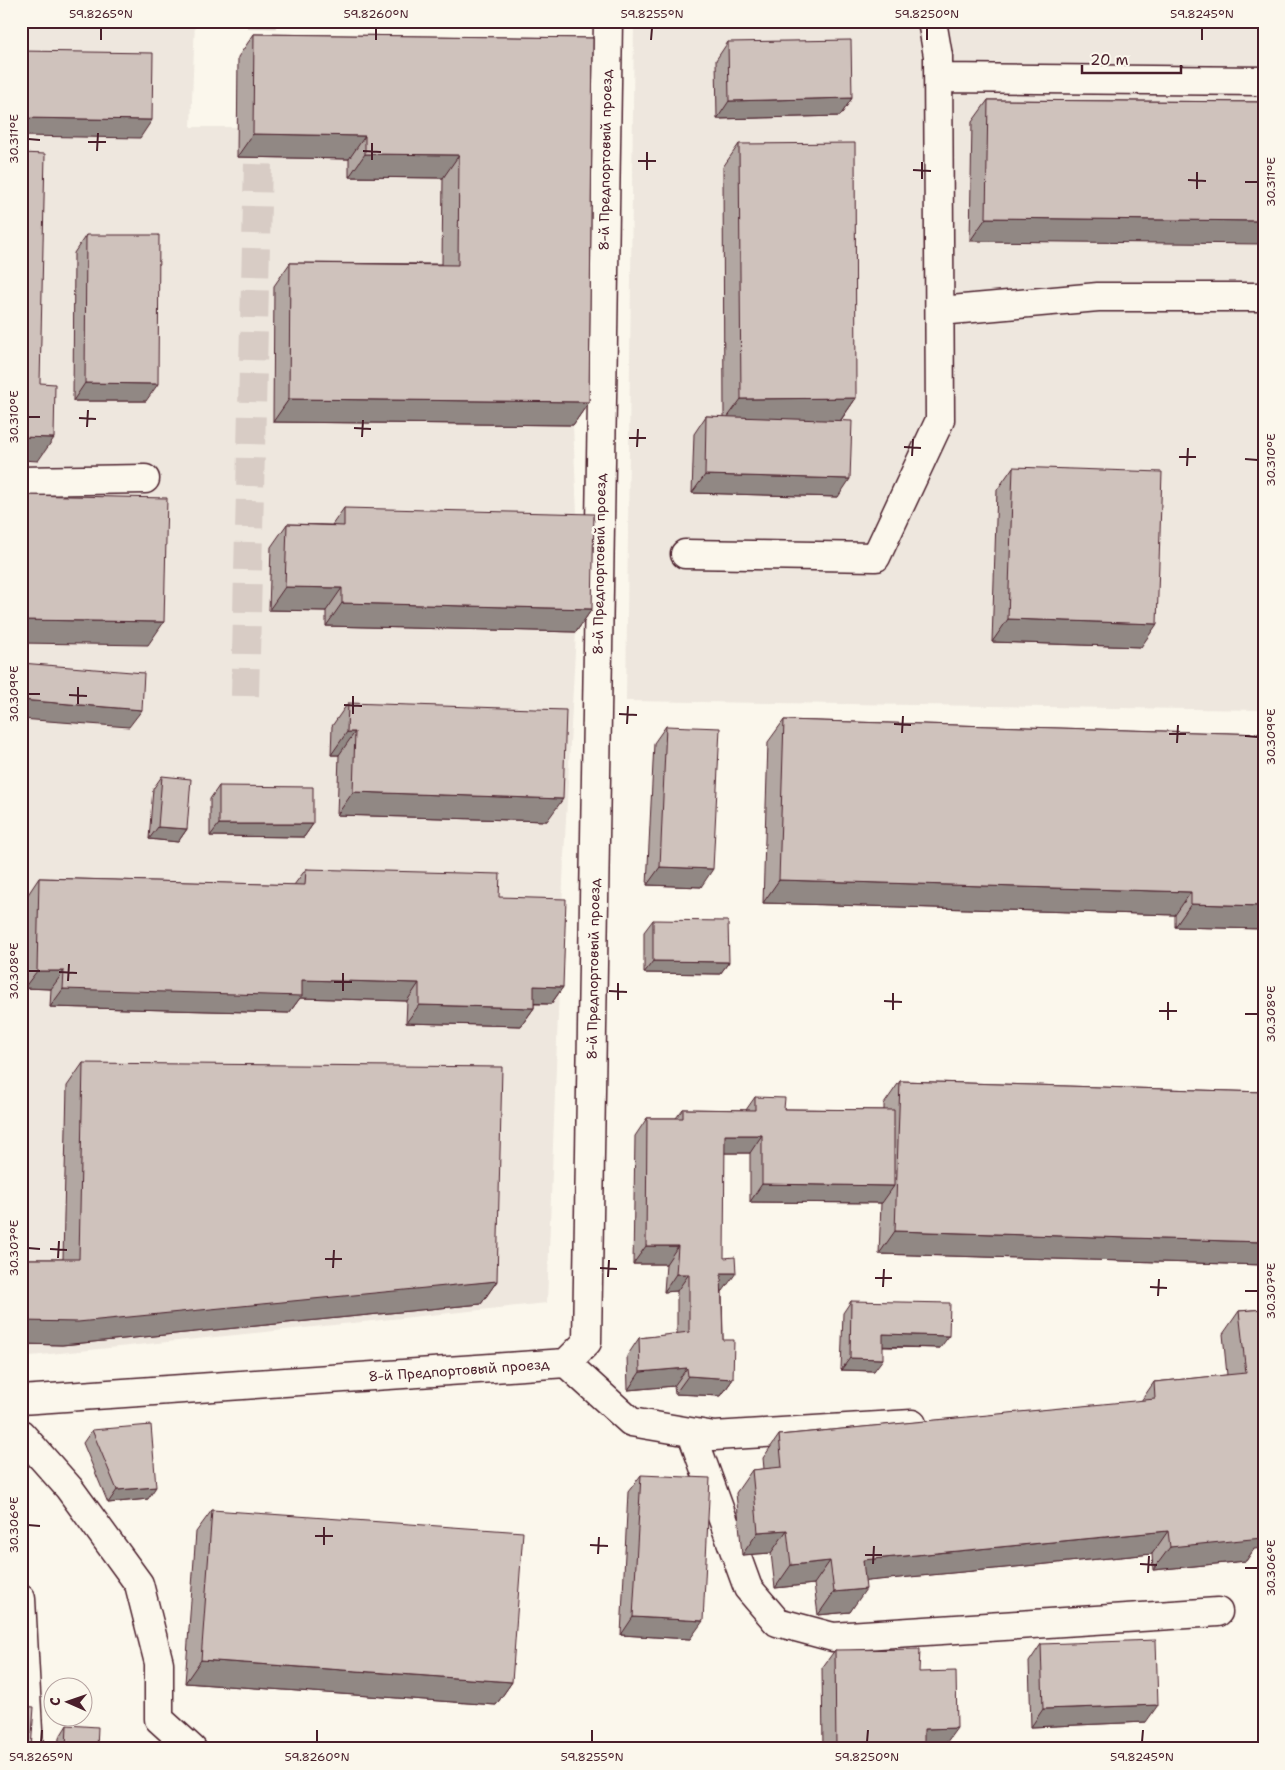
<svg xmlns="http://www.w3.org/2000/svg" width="1285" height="1770" font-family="'Shantell Sans',sans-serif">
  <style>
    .built { fill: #eee7de }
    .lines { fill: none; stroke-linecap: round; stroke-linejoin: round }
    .minor-tunnel { stroke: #d8ccc5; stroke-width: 28; stroke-dasharray: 28 14; stroke-linecap: butt }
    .minor-casing { stroke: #4a1f2b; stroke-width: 31 }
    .minor { stroke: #fbf7ec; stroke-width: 28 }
    .wall { fill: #b2a7a2; stroke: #4a1f2b }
    .shaded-wall { fill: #918884; stroke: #4a1f2b }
    .building { fill: #cfc2bc; stroke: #4a1f2b }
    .ticks { fill: none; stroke: #4a1f2b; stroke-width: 2 }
    .labels { text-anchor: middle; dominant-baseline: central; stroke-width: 5; stroke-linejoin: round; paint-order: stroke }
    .street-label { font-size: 14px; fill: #4a1f2b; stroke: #fbf7ec }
    .neatline { fill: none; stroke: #4a1f2b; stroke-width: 2 }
    .ticks-label { font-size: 12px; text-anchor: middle; fill: #4a1f2b }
  </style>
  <rect width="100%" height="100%" fill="#fbf7ec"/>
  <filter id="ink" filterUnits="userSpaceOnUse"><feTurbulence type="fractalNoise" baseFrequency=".02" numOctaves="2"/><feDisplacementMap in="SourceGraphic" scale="10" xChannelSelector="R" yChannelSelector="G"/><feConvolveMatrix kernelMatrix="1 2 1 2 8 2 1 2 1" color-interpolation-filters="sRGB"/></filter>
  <g filter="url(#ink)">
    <!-- built -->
    <path class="built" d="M 21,21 L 195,21 L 191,127 L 237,127 L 238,57 L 577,60 L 573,425 L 578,537 L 576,632 L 564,857 L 547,1303 L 21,1357 Z
      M 634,21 L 1264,21 L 1264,710 L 626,701 Z"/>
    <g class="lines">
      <!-- minor-tunnel -->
      <path class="minor-tunnel" d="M 261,70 L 262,21
        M 245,696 L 259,121"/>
      <!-- minor casing -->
      <g class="minor-casing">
        <path id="minor" d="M 939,78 L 1264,81
          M 940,311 L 1098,297 L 1264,297
          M 21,481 L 145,479
          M 685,554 L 876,557 L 940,420 L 938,56 L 932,21
          M 566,1363 L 631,1422 L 714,1436 L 912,1424
          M 21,1400 L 566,1363 L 587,1342 L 608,21
          M 21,1434 L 69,1488 L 139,1584 L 159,1663 L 159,1719 L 192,1749
          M 692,1434 L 748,1588 L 777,1622 L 833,1637 L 1218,1612
          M 21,1599 L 29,1749"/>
      </g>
      <!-- minor -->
      <use href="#minor" class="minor"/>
    </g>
    <!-- wall -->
    <path class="wall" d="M 254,34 L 593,38 L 589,402 L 573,425 L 273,422 L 274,286 L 290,263 L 442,264 L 443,178 L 349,177 L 349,159 L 237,157 L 238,57 Z
      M 728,42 L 852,98 L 840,116 L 717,119 L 716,60 Z
      M 988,100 L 1264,102 L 970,241 L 972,122 Z
      M 739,144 L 856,398 L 841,420 L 838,497 L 692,493 L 694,434 L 706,416 L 724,417 L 723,167 Z
      M 86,235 L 146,401 L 73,401 L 74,253 Z
      M 1013,467 L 1141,647 L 992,642 L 997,490 Z
      M 344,508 L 592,609 L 576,632 L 326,626 L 326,611 L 269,610 L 271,547 L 287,524 L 332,525 Z
      M 348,703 L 547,821 L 337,815 L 339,755 L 331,755 L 332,726 Z
      M 784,720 L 1264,734 L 1264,929 L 1175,927 L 1175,915 L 763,903 L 768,742 Z
      M 666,726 L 701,887 L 647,885 L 654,743 Z
      M 162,776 L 187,829 L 178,842 L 149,839 L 153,789 Z
      M 219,786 L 313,824 L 304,837 L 210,836 L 210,799 Z
      M 306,869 L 499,897 L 563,987 L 551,1004 L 534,1004 L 534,1008 L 521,1026 L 406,1023 L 407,1001 L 300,998 L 289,1013 L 50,1007 L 51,989 L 24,988 L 27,896 L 39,878 L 294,885 Z
      M 653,920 L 729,962 L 720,974 L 644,973 L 644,932 Z
      M 83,1063 L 497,1281 L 481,1304 L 62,1345 L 21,1344 L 21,1259 L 63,1259 L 67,1086 Z
      M 900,1081 L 1264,1092 L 1264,1265 L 879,1254 L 881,1203 L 750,1202 L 750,1153 L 724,1153 L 723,1291 L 722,1291 L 723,1340 L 733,1379 L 721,1396 L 675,1394 L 674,1386 L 628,1390 L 627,1356 L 639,1338 L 677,1334 L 677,1291 L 664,1292 L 666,1264 L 633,1264 L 635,1136 L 647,1118 L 676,1118 L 683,1109 L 746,1110 L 755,1097 L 784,1109 L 884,1110 L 884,1104 Z
      M 851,1301 L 940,1348 L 883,1347 L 874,1371 L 841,1370 L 843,1313 Z
      M 1264,1309 L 1254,1549 L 1246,1561 L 1153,1570 L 1152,1554 L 866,1581 L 850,1612 L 818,1615 L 814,1584 L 775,1588 L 771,1553 L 742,1555 L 736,1493 L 752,1470 L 764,1469 L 763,1458 L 779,1435 L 1141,1401 L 1154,1382 L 1227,1375 L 1223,1334 L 1239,1311 Z
      M 92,1430 L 148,1499 L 108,1503 L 83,1443 Z
      M 641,1475 L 690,1639 L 621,1635 L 628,1492 Z
      M 212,1510 L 512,1682 L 496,1705 L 185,1683 L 196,1532 Z
      M 1041,1644 L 1146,1722 L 1031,1727 L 1029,1662 Z
      M 835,1650 L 919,1672 L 944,1746 L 924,1746 L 924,1749 L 823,1749 L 822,1668 Z
      M 67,1725 L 97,1749 L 58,1749 L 59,1738 Z"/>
    <!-- shaded-wall -->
    <path class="shaded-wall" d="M 852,98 L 840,116 L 717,119 L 729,101 Z
      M 21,118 L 152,120 L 140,138 L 21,136 Z
      M 253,134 L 365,136 L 349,159 L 237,157 Z
      M 365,154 L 459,155 L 443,178 L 349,177 Z
      M 986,218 L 1264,221 L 1264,244 L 970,241 Z
      M 85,383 L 158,384 L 146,401 L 73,401 Z
      M 856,398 L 840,421 L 724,422 L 741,399 Z
      M 289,399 L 589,402 L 573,425 L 273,422 Z
      M 21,437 L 54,438 L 38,461 L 21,460 Z
      M 705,475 L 850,479 L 838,497 L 692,493 Z
      M 285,587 L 342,588 L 326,611 L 269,610 Z
      M 342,603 L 592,609 L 576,632 L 326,626 Z
      M 1008,619 L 1157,624 L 1141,647 L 992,642 Z
      M 21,620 L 164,622 L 148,645 L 21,643 Z
      M 21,700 L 142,710 L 129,727 L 21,719 Z
      M 347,732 L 355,732 L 339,755 L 331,755 Z
      M 353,792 L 563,799 L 547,821 L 337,815 Z
      M 219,824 L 313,824 L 304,837 L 210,836 Z
      M 158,827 L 187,829 L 178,842 L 149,839 Z
      M 660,867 L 713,869 L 701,887 L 647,885 Z
      M 779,880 L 1191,892 L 1175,915 L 763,903 Z
      M 1191,904 L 1264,906 L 1264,929 L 1175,927 Z
      M 653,961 L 729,962 L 720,974 L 644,973 Z
      M 37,971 L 64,971 L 51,989 L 24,988 Z
      M 302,980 L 419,983 L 407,1001 L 300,998 L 289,1013 L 50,1007 L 63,989 Z
      M 534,986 L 563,987 L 551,1004 L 521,1003 Z
      M 419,1005 L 534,1008 L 521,1026 L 406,1023 Z
      M 725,1135 L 762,1135 L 750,1153 L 712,1153 Z
      M 762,1184 L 894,1186 L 882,1203 L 750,1202 Z
      M 895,1231 L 1264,1242 L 1264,1265 L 879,1254 Z
      M 646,1246 L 678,1246 L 666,1264 L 633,1264 Z
      M 721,1273 L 736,1273 L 723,1291 L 709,1291 Z
      M 676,1274 L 689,1274 L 677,1291 L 664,1292 Z
      M 497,1281 L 481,1304 L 62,1345 L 21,1344 L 21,1321 Z
      M 883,1334 L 949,1336 L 940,1348 L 874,1346 Z
      M 850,1358 L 883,1359 L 874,1371 L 841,1370 Z
      M 687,1368 L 674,1386 L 628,1390 L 640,1372 Z
      M 688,1376 L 733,1379 L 721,1396 L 675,1394 Z
      M 156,1487 L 148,1499 L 108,1503 L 117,1490 Z
      M 1261,1527 L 1264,1527 L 1264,1548 L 1254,1549 L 1246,1561 L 1153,1570 L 1170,1547 Z
      M 787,1530 L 771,1553 L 742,1555 L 758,1532 Z
      M 1168,1531 L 1152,1554 L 847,1583 L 863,1560 Z
      M 830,1561 L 814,1584 L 775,1588 L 791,1565 Z
      M 866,1589 L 850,1612 L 818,1615 L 834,1592 Z
      M 633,1617 L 703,1621 L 690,1639 L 621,1635 Z
      M 201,1660 L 512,1682 L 496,1705 L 185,1683 Z
      M 1158,1705 L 1146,1722 L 1031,1727 L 1043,1709 Z
      M 957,1728 L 944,1746 L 912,1746 L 924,1729 Z"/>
    <!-- building -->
    <path class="building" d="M 254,34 L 593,38 L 589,402 L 289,399 L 290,263 L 458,265 L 459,155 L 365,154 L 365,136 L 253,134 Z
      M 851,40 L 852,98 L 729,101 L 728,42 Z
      M 21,51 L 153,53 L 152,120 L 21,118 Z
      M 988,100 L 1264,102 L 1264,221 L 986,218 Z
      M 855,143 L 856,398 L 741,399 L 739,144 Z
      M 21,153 L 45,154 L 40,383 L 55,384 L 54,438 L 21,437 Z
      M 86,235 L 159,235 L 158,384 L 85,383 Z
      M 706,416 L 852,421 L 850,479 L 705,475 Z
      M 1013,467 L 1162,472 L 1157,624 L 1008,619 Z
      M 21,495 L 167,498 L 164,622 L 21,620 Z
      M 344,508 L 594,514 L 592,609 L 342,603 L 342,588 L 285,587 L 287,524 L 344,526 Z
      M 21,663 L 144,673 L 142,710 L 21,700 Z
      M 348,703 L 566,710 L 563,799 L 353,792 L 355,732 L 347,732 Z
      M 784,720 L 1264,734 L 1264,906 L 1191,904 L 1191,892 L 779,880 Z
      M 666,726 L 720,728 L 713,869 L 660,867 Z
      M 162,776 L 191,779 L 187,829 L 158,827 Z
      M 219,786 L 313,787 L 313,824 L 219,824 Z
      M 306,869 L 500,874 L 499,897 L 566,899 L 563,987 L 534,986 L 534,1008 L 419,1005 L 419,983 L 302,980 L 302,996 L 63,989 L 64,971 L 37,971 L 39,878 L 305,885 Z
      M 653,920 L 728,921 L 729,962 L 653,961 Z
      M 83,1063 L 502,1067 L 497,1281 L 78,1322 L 21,1321 L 21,1259 L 79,1259 Z
      M 900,1081 L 1264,1092 L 1264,1242 L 895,1231 Z
      M 755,1097 L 785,1098 L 784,1109 L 894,1110 L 894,1186 L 762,1184 L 762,1135 L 725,1135 L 724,1258 L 735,1257 L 736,1273 L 721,1273 L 723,1340 L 734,1340 L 733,1379 L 688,1376 L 687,1368 L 640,1372 L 639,1338 L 689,1332 L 689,1274 L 676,1274 L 678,1246 L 646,1246 L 647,1118 L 683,1118 L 683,1109 L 755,1110 Z
      M 851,1301 L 950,1303 L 949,1336 L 883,1334 L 883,1359 L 850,1358 Z
      M 1264,1309 L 1264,1527 L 1261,1527 L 1262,1538 L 1170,1547 L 1168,1531 L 863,1560 L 866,1589 L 834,1592 L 830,1561 L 791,1565 L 787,1530 L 758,1532 L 752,1470 L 782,1467 L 779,1435 L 1155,1399 L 1154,1382 L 1246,1373 L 1239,1311 Z
      M 151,1425 L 156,1487 L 117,1490 L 92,1430 Z
      M 641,1475 L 710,1478 L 703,1621 L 633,1617 Z
      M 212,1510 L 523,1532 L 512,1682 L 201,1660 Z
      M 1156,1640 L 1158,1705 L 1043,1709 L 1041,1644 Z
      M 920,1649 L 919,1672 L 956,1671 L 957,1728 L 924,1729 L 924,1749 L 836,1749 L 835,1650 Z
      M 21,1706 L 34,1707 L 31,1749 L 21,1749 Z
      M 67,1725 L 98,1727 L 97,1749 L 66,1749 Z"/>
  </g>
  <!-- ticks -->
  <path class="ticks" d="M 101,40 L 101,28M 376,40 L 376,28M 651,40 L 652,28M 927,40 L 927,28M 1202,40 L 1202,28M 28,139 L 40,140M 88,142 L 106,142M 97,151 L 98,133M 363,151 L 381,152M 372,160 L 372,143M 638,161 L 656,161M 647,170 L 647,152M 913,170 L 931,171M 922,179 L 922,162M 1188,180 L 1206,181M 1245,182 L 1258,182M 1197,189 L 1197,172M 28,417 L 40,417M 79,418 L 96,419M 87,427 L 88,410M 354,428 L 371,429M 362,437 L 363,420M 629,438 L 646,438M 637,447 L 638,429M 904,447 L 921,448M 912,456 L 913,439M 1179,457 L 1196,457M 1245,459 L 1258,460M 1187,466 L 1188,448M 28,694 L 40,694M 69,695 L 87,696M 78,704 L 78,687M 344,705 L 362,706M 353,714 L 353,696M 619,714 L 637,715M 627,724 L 628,706M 894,724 L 911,725M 902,733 L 903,716M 1169,734 L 1186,734M 1245,736 L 1258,737M 1177,743 L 1178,725M 28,971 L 40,971M 59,972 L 77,973M 68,981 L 69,964M 334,982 L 352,982M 343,991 L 343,973M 609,991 L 627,992M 618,1000 L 618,983M 884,1001 L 902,1002M 893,1010 L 893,993M 1159,1011 L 1177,1011M 1245,1014 L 1258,1014M 1168,1020 L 1168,1002M 28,1248 L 40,1249M 50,1249 L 67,1250M 58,1258 L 59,1241M 325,1259 L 342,1259M 333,1268 L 334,1250M 600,1268 L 617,1269M 608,1277 L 609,1260M 875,1278 L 892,1278M 883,1287 L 884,1269M 1150,1287 L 1167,1288M 1245,1291 L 1258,1291M 1158,1296 L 1159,1279M 28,1525 L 40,1526M 315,1536 L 333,1536M 324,1545 L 324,1527M 590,1545 L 608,1546M 598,1554 L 599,1537M 865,1555 L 882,1555M 873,1564 L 874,1546M 1140,1564 L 1157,1565M 1245,1568 L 1258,1568M 1148,1573 L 1149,1556M 41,1742 L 42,1730M 317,1742 L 317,1730M 592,1742 L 592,1730M 867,1742 L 868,1730M 1142,1742 L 1143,1730"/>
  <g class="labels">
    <!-- street labels -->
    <g class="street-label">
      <text transform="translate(605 160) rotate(-89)">8-й Предпортовый проезд</text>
      <text transform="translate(599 564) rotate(-89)">8-й Предпортовый проезд</text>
      <text transform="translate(593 969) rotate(-89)">8-й Предпортовый проезд</text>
      <text transform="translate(459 1370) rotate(-4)">8-й Предпортовый проезд</text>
    </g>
  </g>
  <!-- margin -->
  <rect width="1285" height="1770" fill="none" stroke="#fbf7ec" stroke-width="55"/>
  <!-- north arrow -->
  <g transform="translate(68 1702) rotate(272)"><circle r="24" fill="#fbf7ec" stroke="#b4a19f"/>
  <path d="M0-4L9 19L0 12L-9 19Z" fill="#4a1f2b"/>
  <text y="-8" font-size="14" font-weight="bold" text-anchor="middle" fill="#4a1f2b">С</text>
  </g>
  <!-- scale -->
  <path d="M1082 65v8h99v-8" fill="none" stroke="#4a1f2b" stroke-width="2.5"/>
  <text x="1090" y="65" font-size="15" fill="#4a1f2b" stroke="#fbf7ec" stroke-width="4" paint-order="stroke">20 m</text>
  <rect x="28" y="28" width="1230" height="1714" class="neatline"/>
  <g class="ticks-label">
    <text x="101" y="18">59.8265°N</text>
    <text x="376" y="18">59.8260°N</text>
    <text x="652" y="18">59.8255°N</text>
    <text x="927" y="18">59.8250°N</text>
    <text x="1202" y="18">59.8245°N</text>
    <text transform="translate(14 139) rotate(-90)" y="4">30.311°E</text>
    <text transform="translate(1271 182) rotate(-90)" y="4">30.311°E</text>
    <text transform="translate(14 417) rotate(-90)" y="4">30.310°E</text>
    <text transform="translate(1271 460) rotate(-90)" y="4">30.310°E</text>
    <text transform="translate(14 694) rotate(-90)" y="4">30.309°E</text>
    <text transform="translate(1271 737) rotate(-90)" y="4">30.309°E</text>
    <text transform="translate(14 971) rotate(-90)" y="4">30.308°E</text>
    <text transform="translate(1271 1014) rotate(-90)" y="4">30.308°E</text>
    <text transform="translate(14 1248) rotate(-90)" y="4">30.307°E</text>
    <text transform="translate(1271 1291) rotate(-90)" y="4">30.307°E</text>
    <text transform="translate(14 1525) rotate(-90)" y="4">30.306°E</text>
    <text transform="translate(1271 1568) rotate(-90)" y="4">30.306°E</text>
    <text x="41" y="1761">59.8265°N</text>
    <text x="317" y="1761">59.8260°N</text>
    <text x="592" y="1761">59.8255°N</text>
    <text x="867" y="1761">59.8250°N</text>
    <text x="1142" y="1761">59.8245°N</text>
  </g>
</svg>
